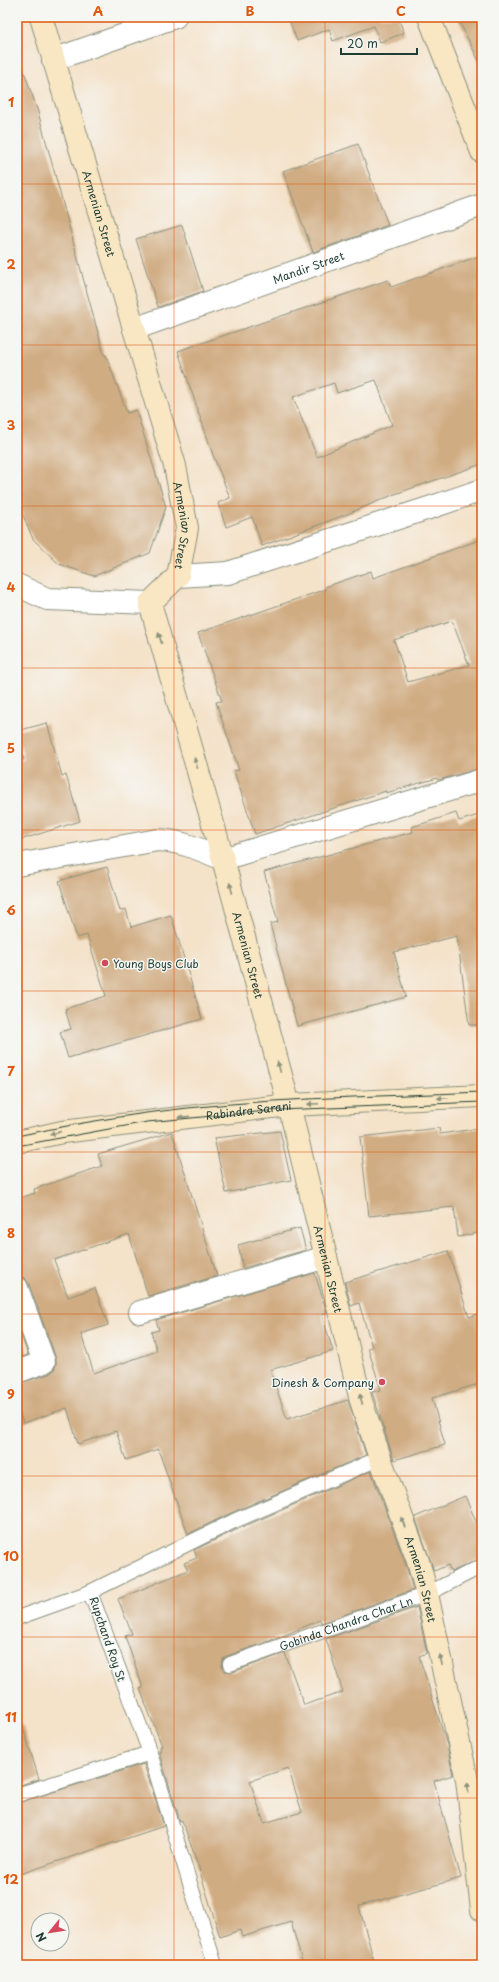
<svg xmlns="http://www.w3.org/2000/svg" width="499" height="1982" font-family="'Playpen Sans',sans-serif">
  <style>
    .building { fill: #d0ac82; fill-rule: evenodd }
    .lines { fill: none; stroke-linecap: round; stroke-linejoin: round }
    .lane-casing { stroke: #8a907e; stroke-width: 16 }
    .street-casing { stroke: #8a907e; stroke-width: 24 }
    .secondary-casing { stroke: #8a907e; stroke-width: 24 }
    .lane { stroke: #fff; stroke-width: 14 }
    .street { stroke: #fff; stroke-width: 22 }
    .secondary { stroke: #f9e7c3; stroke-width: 22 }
    .tram { stroke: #1f3d34; stroke-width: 1 }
    .oneway { fill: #8c927c }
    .grid { fill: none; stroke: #de580e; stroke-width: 1; stroke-opacity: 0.55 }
    .poi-dot { fill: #d1495b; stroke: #f6f6f2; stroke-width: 1.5 }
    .labels { text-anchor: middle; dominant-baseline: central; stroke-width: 3; stroke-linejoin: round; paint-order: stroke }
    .street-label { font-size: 11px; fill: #1f3d34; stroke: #f6f6f2 }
    .poi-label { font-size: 11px; fill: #1f3d34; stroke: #f6f6f2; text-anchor: start }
    .neatline { fill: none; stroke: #de580e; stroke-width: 1.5 }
    .grid-label { font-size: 13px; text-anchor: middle; font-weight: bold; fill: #de580e }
  </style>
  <rect width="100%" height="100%" fill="#f6f6f2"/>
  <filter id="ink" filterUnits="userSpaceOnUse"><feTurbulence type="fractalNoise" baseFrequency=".025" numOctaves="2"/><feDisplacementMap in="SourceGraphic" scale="8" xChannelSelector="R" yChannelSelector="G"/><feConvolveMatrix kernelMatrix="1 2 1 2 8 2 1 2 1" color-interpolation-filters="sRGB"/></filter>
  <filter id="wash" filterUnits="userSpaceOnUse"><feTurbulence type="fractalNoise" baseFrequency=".012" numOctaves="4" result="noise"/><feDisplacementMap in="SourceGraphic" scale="16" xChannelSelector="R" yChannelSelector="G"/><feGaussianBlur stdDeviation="0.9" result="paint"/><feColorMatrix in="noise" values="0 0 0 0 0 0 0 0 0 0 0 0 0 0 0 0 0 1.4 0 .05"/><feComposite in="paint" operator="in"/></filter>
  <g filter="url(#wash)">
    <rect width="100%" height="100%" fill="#f4e2c9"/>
    <g id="blocks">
      <!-- building -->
      <path class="building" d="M 288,17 L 398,17 L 404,33 L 380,42 L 374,26 L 333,41 L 329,29 L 297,41 Z
        M 457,17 L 482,17 L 482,67 Z
        M 20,60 L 38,112 L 104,355 L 106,355 L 127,413 L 136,410 L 166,507 L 150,553 L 94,576 L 59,564 L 33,539 L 17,501 L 17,61 Z
        M 358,144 L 388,225 L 313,252 L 283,171 Z
        M 182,225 L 203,291 L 158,307 L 136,239 Z
        M 482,255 L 482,464 L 395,494 L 350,513 L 262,546 L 252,517 L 226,527 L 218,503 L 230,498 L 213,455 L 178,351 L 388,280 L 391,287 ZM 376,380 L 392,425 L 317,457 L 293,397 L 334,383 L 337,393 Z
        M 482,539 L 482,768 L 438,780 L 437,778 L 386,793 L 386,791 L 255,834 L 234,771 L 239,770 L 216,702 L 222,701 L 198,633 L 326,589 L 325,587 L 371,571 L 373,578 ZM 452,621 L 469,665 L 408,682 L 394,640 Z
        M 47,723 L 62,776 L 66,775 L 80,821 L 17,841 L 17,761 L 24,760 L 17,731 Z
        M 456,813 L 459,821 L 482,814 L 482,1025 L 469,1025 L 457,936 L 394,952 L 406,997 L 297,1026 L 270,924 L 278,922 L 264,872 L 413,832 L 412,827 Z
        M 107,867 L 120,911 L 126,909 L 131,927 L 171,915 L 202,1019 L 68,1058 L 60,1032 L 71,1029 L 65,1009 L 106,996 L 87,935 L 77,938 L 59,881 Z
        M 439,1128 L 440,1134 L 482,1128 L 482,1232 L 458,1237 L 454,1207 L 369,1216 L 360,1137 Z
        M 280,1131 L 291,1180 L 226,1193 L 214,1138 Z
        M 172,1132 L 217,1276 L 148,1296 L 129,1234 L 54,1260 L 68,1297 L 95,1288 L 108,1325 L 81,1334 L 94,1373 L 157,1351 L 151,1332 L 159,1330 L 156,1320 L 315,1273 L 327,1313 L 322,1315 L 333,1351 L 270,1370 L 287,1419 L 348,1400 L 366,1455 L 231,1513 L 188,1534 L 158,1449 L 126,1460 L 116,1431 L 78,1444 L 67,1408 L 23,1423 L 17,1405 L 17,1384 L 49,1374 L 54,1370 L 56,1364 L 56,1358 L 29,1284 L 25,1278 L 17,1276 L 17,1199 L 35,1193 L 34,1189 L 102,1166 L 98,1154 Z
        M 300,1228 L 306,1250 L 243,1268 L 238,1245 Z
        M 448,1251 L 469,1317 L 482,1313 L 482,1383 L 432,1398 L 445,1445 L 394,1460 L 372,1392 L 381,1390 L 368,1348 L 372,1347 L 359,1303 L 351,1306 L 345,1282 Z
        M 17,1324 L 28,1355 L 17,1359 Z
        M 371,1471 L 406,1565 L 413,1590 L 321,1623 L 320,1620 L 280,1637 L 227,1656 L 223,1659 L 222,1666 L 225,1671 L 233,1672 L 285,1653 L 304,1705 L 343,1692 L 326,1639 L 417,1607 L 427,1653 L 419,1656 L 447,1745 L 453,1775 L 434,1781 L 461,1878 L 359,1906 L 375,1965 L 303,1965 L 291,1922 L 242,1937 L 240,1930 L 220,1937 L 198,1865 L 182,1820 L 180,1821 L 159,1752 L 161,1751 L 160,1747 L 162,1746 L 140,1689 L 143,1688 L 125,1636 L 132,1634 L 118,1599 L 188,1570 L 184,1563 L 197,1558 L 194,1550 L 238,1529 ZM 288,1768 L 302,1812 L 264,1823 L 250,1781 Z
        M 465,1496 L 482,1535 L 482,1558 L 451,1572 L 448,1565 L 434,1571 L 415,1517 Z
        M 17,1724 L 22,1724 L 39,1779 L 17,1786 Z
        M 144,1764 L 164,1826 L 17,1875 L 17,1803 Z"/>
    </g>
  </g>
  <g filter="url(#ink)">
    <use href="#blocks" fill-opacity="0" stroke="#8a907e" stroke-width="1"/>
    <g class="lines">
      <!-- lane casing -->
      <g class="lane-casing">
        <g id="lane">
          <path d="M 17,1618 L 90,1592"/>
          <path id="s1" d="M 230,1664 L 427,1594 L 482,1566"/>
          <path d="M 17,1795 L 150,1753"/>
          <path d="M 215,1965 L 150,1753 L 90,1592 L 234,1521 L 380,1458"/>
        </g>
      </g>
      <!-- street casing -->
      <g class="street-casing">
        <g id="street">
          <path d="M 53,60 L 175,17"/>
          <path id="s2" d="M 134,329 L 482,205"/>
          <path d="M 178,576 L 228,573 L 435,506 L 482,490"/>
          <path d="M 17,585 L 47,599 L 150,603"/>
          <path d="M 17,865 L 158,840 C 182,841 201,850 223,859 L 482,780"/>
          <path d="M 17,1288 L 44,1362 L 17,1372"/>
          <path d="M 140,1312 L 326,1257"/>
        </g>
      </g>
      <!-- secondary casing -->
      <g class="secondary-casing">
        <g id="secondary">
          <path id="s3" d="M 41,17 L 175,466 L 187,528 L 178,576 L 150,603 L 223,859 L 289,1105 L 361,1401 L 380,1458 L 418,1561 L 427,1594 L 467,1780 L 482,1910"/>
          <path d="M 429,17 L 482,152"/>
          <path id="s4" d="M 17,1142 L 62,1132 L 289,1105 L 482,1096"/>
        </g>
      </g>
      <!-- lane -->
      <use href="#lane" class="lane"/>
      <!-- street -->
      <use href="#street" class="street"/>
      <!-- secondary -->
      <use href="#secondary" class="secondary"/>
      <!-- tram -->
      <path class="tram" d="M 17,1136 C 59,1127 103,1119 146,1113 C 257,1098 370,1097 482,1092
        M 17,1146 L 147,1122 L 279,1110 L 482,1102"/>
    </g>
    <!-- one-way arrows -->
    <defs><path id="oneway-solid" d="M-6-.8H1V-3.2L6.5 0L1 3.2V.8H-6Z"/></defs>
    <g class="oneway">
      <use href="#oneway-solid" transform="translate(160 638) rotate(-106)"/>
      <use href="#oneway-solid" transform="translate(196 763) rotate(-106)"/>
      <use href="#oneway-solid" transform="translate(231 888) rotate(-105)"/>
      <use href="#oneway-solid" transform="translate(279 1067) rotate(-105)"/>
      <use href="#oneway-solid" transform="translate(443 1098) rotate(177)"/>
      <use href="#oneway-solid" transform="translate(313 1104) rotate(178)"/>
      <use href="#oneway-solid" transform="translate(184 1117) rotate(173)"/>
      <use href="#oneway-solid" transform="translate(55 1133) rotate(167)"/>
      <use href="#oneway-solid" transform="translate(361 1399) rotate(-105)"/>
      <use href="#oneway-solid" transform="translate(403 1522) rotate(-110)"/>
      <use href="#oneway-solid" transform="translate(441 1660) rotate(-102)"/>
      <use href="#oneway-solid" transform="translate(468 1788) rotate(-97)"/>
    </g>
  </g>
  <!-- grid -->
  <path class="grid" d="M 174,17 L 174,1965M 325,17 L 325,1965M 17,184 L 482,184M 17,345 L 482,345M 17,506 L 482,506M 17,668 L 482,668M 17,830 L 482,830M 17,991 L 482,991M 17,1152 L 482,1152M 17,1314 L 482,1314M 17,1476 L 482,1476M 17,1637 L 482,1637M 17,1798 L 482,1798"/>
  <!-- markers -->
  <g class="poi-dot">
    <circle cx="105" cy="963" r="4"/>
    <circle cx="382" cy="1382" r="4"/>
  </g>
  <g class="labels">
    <!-- street labels -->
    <g class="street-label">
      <text stroke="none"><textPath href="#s3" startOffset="205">Armenian Street</textPath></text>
      <text stroke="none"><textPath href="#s2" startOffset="185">Mandir Street</textPath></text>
      <text stroke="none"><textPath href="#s3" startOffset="529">Armenian Street</textPath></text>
      <text stroke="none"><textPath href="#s3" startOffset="985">Armenian Street</textPath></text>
      <text stroke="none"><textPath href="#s4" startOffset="234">Rabindra Sarani</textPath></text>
      <text stroke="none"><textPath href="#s3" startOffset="1309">Armenian Street</textPath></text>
      <text stroke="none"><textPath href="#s3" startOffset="1633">Armenian Street</textPath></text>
      <text stroke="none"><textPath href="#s1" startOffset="123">Gobinda Chandra Char Ln</textPath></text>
      <text transform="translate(108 1639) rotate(71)">Rupchand Roy St</text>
    </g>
    <!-- poi labels -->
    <g class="poi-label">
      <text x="113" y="963">Young Boys Club</text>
      <text x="374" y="1382" text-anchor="end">Dinesh &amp; Company</text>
    </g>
  </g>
  <!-- margin -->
  <rect width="499" height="1982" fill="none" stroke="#f6f6f2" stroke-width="44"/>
  <!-- north arrow -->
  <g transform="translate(50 1932) rotate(240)"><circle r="19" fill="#f6f6f2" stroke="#a0aca6"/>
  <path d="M0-3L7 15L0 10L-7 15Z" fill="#d1495b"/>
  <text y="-6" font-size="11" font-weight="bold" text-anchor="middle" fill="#1f3d34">N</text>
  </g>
  <!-- scale -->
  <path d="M341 48v6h76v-6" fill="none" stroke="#1f3d34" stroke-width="2"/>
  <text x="347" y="48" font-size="12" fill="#1f3d34" stroke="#f6f6f2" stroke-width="3" paint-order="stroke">20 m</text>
  <rect x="22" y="22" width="455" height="1938" class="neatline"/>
  <g class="grid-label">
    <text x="98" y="16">A</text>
    <text x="250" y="16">B</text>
    <text x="401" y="16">C</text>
    <text x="11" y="107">1</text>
    <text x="11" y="269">2</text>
    <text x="11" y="430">3</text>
    <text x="11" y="592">4</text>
    <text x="11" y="753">5</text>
    <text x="11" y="915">6</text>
    <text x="11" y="1076">7</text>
    <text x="11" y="1238">8</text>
    <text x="11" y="1399">9</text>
    <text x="11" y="1561">10</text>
    <text x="11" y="1722">11</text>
    <text x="11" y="1884">12</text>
  </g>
</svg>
